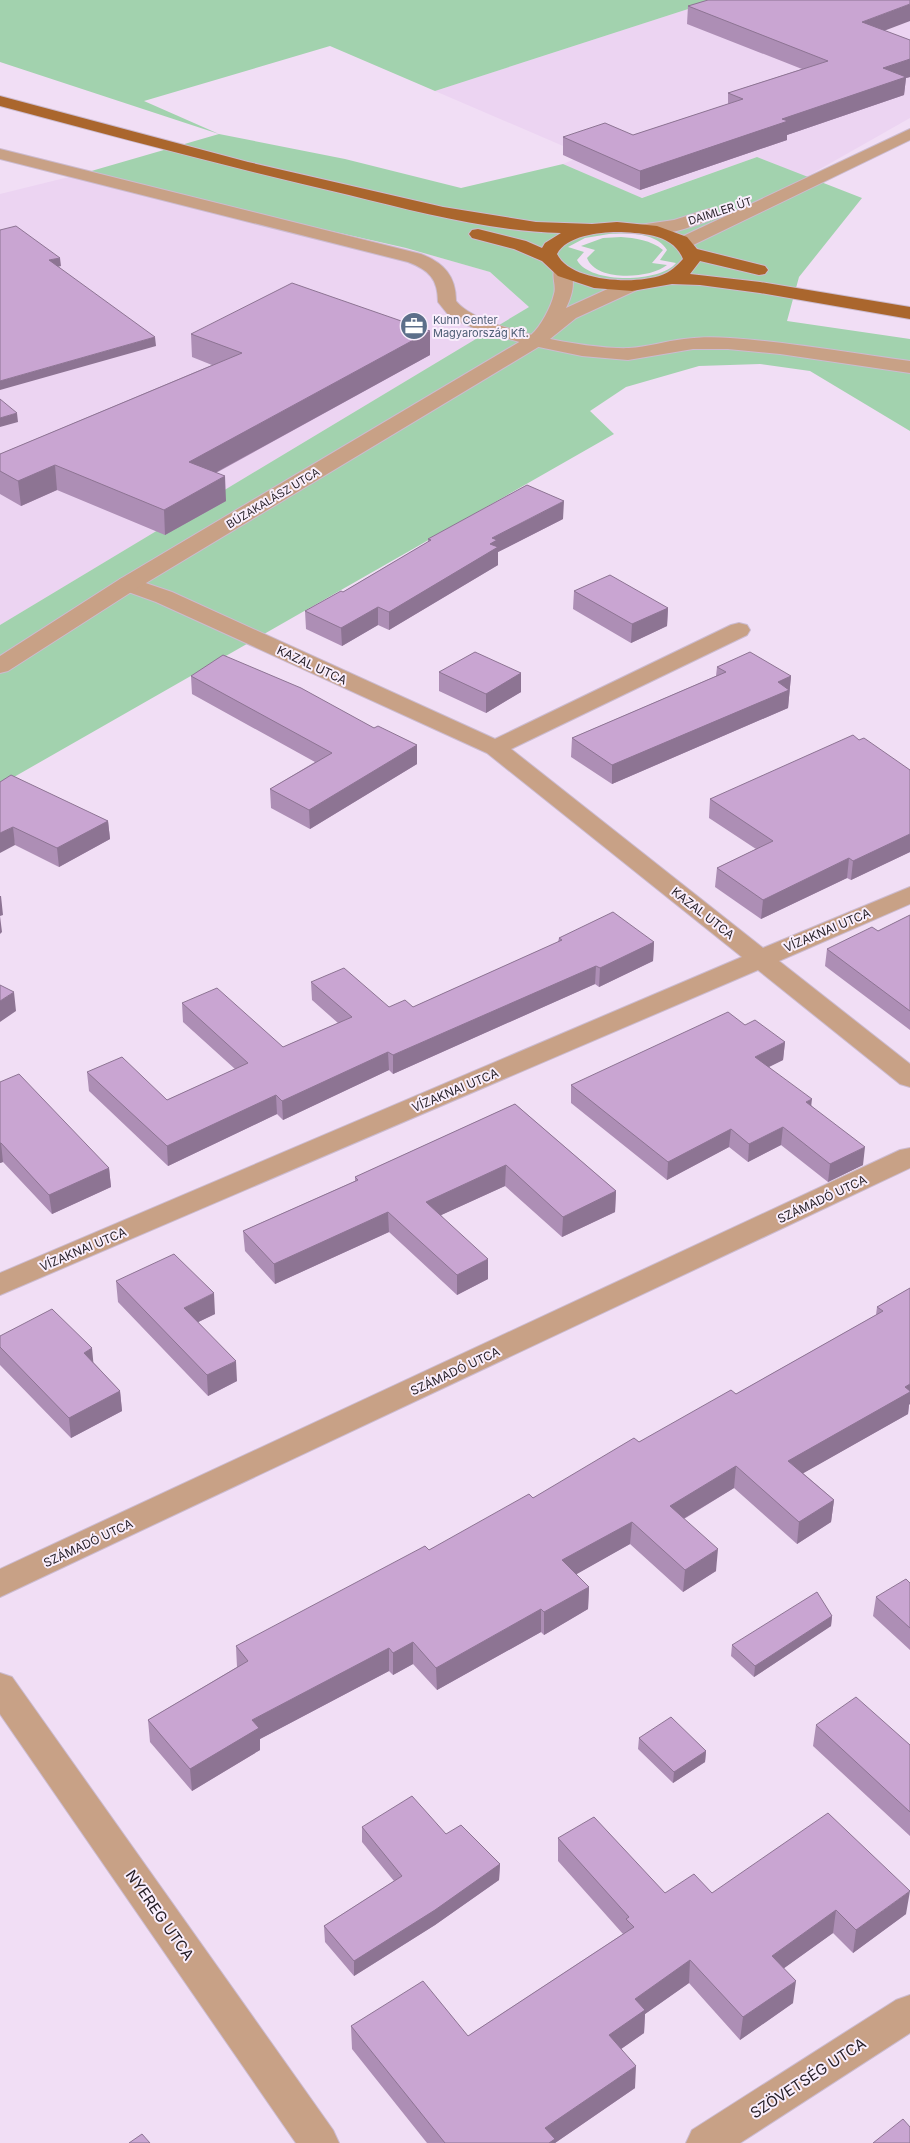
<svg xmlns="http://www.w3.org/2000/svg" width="910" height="2143" font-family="Inter,sans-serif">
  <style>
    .built { fill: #ecd4f2 }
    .green { fill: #a2d2ae; fill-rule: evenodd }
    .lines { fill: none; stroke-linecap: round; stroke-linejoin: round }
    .minor-casing { stroke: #ccbbd0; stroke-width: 2 }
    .tertiary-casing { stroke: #ccbbd0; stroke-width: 2 }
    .primary-casing { stroke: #ccbbd0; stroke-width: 2 }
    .minor { fill: #c8a186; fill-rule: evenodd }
    .tertiary { fill: #c8a186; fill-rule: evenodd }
    .primary { fill: #aa662d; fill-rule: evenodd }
    .wall { fill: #ad8eb5 }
    .shaded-wall { fill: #8d7493 }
    .building { fill: #c9a5d2; stroke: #8d7493 }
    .labels { text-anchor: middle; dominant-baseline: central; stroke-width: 4; stroke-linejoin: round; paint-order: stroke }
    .far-street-label { font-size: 11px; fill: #241d25; stroke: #f9eefc }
    .far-service-label { font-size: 11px; fill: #4e5e75; stroke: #f9eefc; text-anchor: start }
    .street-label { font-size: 12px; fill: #241d25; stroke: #f9eefc }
    .near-street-label { font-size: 15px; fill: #241d25; stroke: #f9eefc }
  </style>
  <rect width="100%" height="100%" fill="#f1def5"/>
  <!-- built -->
  <path class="built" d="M 716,0 L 910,0 L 910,118 L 806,177 L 757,157 L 641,198 L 563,164 L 584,155 L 435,91 Z
    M 81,174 L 406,248 L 490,272 L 529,307 L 0,625 L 0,194 Z"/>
  <!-- green -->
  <path class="green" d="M 0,0 L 716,0 L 435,91 L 330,46 L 144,101 L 219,134 L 345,159 L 461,188 L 563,164 L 642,198 L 757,157 L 862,198 L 799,277 L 787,321 L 910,339 L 910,431 L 810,371 L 760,364 L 699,366 L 626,387 L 590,411 L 614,434 L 0,785 L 0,625 L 529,307 L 490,272 L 406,248 L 81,174 L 219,134 L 0,62 ZM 609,234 C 627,233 656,232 667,250 L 660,260 L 676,263 C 660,283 589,284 577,260 L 584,252 L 568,247 L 585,238 Z
    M 621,237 C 635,238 651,240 663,250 L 652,263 L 667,265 C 650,279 596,282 587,258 L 595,250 L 581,246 L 603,238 Z"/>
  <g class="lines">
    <!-- minor casing -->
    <g class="minor-casing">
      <path id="minor" d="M 910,129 L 910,140 L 689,247 L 677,247 L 674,243 L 677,239 Z
        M 0,149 L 421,254 C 444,263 456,276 456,301 C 479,330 592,350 629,348 C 647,347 666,341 684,339 C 699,337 715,337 730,338 C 790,342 850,353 910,361 L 910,373 L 780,354 L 728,349 L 693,349 L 628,360 L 582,356 L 534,346 L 480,331 L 450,317 L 438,302 C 438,279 429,270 408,262 L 0,159 Z
        M 709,209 L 715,210 L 718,214 L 715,218 C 693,226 663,239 639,233 L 636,229 L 639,225 L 674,220 Z
        M 128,577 L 172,592 L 495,739 L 731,625 L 739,623 L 747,625 L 750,630 L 747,635 L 511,749 L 763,948 L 910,887 L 910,904 L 779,961 L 910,1064 L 910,1087 L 900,1084 L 758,970 L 0,1295 L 0,1273 L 742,957 L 487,753 L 156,602 L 120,589 L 117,584 L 120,579 Z
        M 910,1148 L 910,1168 L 0,1597 L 0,1569 L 900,1150 Z
        M 0,1673 L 12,1677 L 333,2130 L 339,2143 L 296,2143 L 0,1714 Z
        M 910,1995 L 910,2033 L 740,2143 L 686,2143 L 692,2130 L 896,2000 Z"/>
    </g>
    <!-- tertiary casing -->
    <g class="tertiary-casing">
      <path id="tertiary" d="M 562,266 L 568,267 C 577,280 572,296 566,308 L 625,281 L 639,281 L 641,285 L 639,289 L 576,318 L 545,343 L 136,589 L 8,671 L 0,673 L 0,656 L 120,579 L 531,335 C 541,326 551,307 554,294 C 557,285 550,275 556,267 Z"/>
    </g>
    <!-- primary casing -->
    <g class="primary-casing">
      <path id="primary" d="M 0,96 L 248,162 L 443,207 L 536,222 L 592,224 L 617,222 L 657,226 L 687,237 L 697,249 L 765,266 L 768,270 L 765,274 L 759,275 L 700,261 L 690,274 L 760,282 L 910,307 L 910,319 L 760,293 L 700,285 L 672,284 L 632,291 L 594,288 L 558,276 L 542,261 L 514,249 L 472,238 L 469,234 L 472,230 L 478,229 L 526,241 L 542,248 L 545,243 L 561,233 C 489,231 418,212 349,195 C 232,168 116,137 0,106 ZM 617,232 C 640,233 673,233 683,259 C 677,266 670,272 662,275 C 636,285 570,282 557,254 C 566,236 599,232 617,232 Z"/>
    </g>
    <!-- minor -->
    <use href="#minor" class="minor"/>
    <!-- tertiary -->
    <use href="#tertiary" class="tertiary"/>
    <!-- primary -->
    <use href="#primary" class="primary"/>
  </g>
  <!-- wall -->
  <path class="wall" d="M 688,6 L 885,31 L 910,40 L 910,77 L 906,78 L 904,95 L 787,135 L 787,140 L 640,190 L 563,155 L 563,137 L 633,135 L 728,104 L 728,93 L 802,69 L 687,24 Z
    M 430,331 L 430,355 L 216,473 L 226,501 L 165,535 L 57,490 L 21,506 L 0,494 L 0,454 L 212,365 L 192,357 L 191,334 Z
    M 563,519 L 498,552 L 498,565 L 389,630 L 378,625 L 342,646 L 306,629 L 305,611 L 343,592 L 428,542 L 428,539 Z
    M 574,591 L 668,608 L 667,626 L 631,643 L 573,609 Z
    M 717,667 L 791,676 L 788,708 L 612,784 L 571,757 L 572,738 L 716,676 Z
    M 439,672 L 521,673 L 521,692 L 486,713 L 439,691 Z
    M 191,676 L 374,728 L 417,745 L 417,764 L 310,829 L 271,808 L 270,789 L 315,762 L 192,694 Z
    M 859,740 L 910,770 L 910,852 L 851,880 L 847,878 L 761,919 L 715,887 L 717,868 L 756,849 L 709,818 L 710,799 Z
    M 0,782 L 108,821 L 110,839 L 59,867 L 15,845 Z
    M 910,915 L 910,1030 L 825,966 L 827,949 L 878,931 Z
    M 559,938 L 654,942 L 653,961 L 599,987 L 595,984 L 393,1074 L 389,1070 L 283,1120 L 277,1114 L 168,1166 L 89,1091 L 87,1072 L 167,1100 L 235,1069 L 183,1022 L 182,1003 L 283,1047 L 338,1023 L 312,1000 L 311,982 L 389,1007 L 413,1007 L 558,942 Z
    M 745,1025 L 785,1042 L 783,1060 L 769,1067 L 811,1105 L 863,1165 L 828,1182 L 781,1145 L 748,1162 L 729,1147 L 667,1180 L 571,1103 L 571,1085 Z
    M 0,1082 L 109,1168 L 111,1187 L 52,1214 L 3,1162 L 0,1163 Z
    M 515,1104 L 616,1191 L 615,1212 L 562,1237 L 505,1186 L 441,1215 L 488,1279 L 457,1295 L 389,1232 L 275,1284 L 245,1251 L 243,1231 L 355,1181 L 355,1177 Z
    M 116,1281 L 215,1314 L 198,1322 L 237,1381 L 208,1396 L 118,1302 Z
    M 910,1288 L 909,1405 L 908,1414 L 803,1473 L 834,1500 L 831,1522 L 797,1544 L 734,1488 L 684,1519 L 716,1571 L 683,1592 L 630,1544 L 576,1574 L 589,1587 L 588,1609 L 544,1635 L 541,1632 L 437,1690 L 413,1664 L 393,1675 L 389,1671 L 260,1739 L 260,1750 L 192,1791 L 150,1742 L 148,1720 L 237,1667 L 236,1646 L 429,1550 L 533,1498 L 639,1442 L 736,1394 L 876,1315 L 877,1307 Z
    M 0,1336 L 94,1363 L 120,1391 L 122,1411 L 71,1438 L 0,1365 Z
    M 910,1583 L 910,1650 L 873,1616 L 876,1597 Z
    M 832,1616 L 831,1626 L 754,1677 L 731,1656 L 732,1645 Z
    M 816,1725 L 910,1745 L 910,1836 L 813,1746 Z
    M 639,1738 L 706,1751 L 705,1762 L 673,1783 L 638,1749 Z
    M 362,1827 L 446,1834 L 500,1864 L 499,1880 L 435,1925 L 354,1976 L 325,1942 L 324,1926 L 394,1881 L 362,1842 Z
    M 558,1838 L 665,1893 L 712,1893 L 906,1914 L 853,1953 L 833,1933 L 784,1968 L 793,2003 L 740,2040 L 689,1983 L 645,2014 L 644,2033 L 621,2049 L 635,2088 L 555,2143 L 427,2143 L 352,2049 L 351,2026 L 468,2036 L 623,1934 L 558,1861 Z"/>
  <!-- shaded-wall -->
  <path class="shaded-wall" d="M 910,4 L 910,21 L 860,40 L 862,22 Z
    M 910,59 L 910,77 L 906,78 L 904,95 L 787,135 L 787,140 L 640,190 L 640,171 L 782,119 L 883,68 Z
    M 60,258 L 61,266 L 50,269 L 49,260 Z
    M 430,331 L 430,355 L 191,486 L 189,462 Z
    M 155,337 L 156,346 L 0,390 L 0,381 Z
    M 17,413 L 18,422 L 0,427 L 0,418 Z
    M 55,465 L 57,490 L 21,506 L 18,481 Z
    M 225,476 L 226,501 L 165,535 L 164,510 Z
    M 564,501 L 563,519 L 498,552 L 498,565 L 389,630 L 389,612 L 490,544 L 492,538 Z
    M 378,607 L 378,625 L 342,646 L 341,628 Z
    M 668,608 L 667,626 L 631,643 L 632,624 Z
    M 521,673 L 521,692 L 486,713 L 486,694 Z
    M 791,676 L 788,708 L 612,784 L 612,765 L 778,682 Z
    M 417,745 L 417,764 L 310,829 L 309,810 Z
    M 108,821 L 110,839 L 59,867 L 57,848 Z
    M 13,827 L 15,845 L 0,853 L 0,833 Z
    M 910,834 L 910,852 L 851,880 L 853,861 Z
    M 849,858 L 847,878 L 761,919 L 763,900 Z
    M 0,896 L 1,896 L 3,915 L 0,916 L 2,932 L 0,934 Z
    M 654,942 L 653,961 L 599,987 L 600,968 Z
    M 596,966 L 595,984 L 393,1074 L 393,1055 Z
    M 14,992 L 16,1011 L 0,1022 L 0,1001 Z
    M 785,1042 L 783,1060 L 754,1074 L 755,1057 Z
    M 388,1052 L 389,1070 L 283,1120 L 282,1101 Z
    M 276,1095 L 277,1114 L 168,1166 L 167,1146 Z
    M 812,1099 L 810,1116 L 806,1102 Z
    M 783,1127 L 781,1145 L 748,1162 L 749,1144 Z
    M 731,1129 L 729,1147 L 667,1180 L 668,1162 Z
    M 0,1143 L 1,1143 L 3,1162 L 0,1163 Z
    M 865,1147 L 863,1165 L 828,1182 L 830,1164 Z
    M 506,1165 L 505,1186 L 426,1222 L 426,1202 Z
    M 109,1168 L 111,1187 L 52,1214 L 49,1195 Z
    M 616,1191 L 615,1212 L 562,1237 L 563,1217 Z
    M 388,1212 L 389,1232 L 275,1284 L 274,1264 Z
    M 488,1259 L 488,1279 L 457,1295 L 457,1275 Z
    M 214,1293 L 215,1314 L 186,1328 L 184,1308 Z
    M 92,1348 L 94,1369 L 84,1353 Z
    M 236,1361 L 237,1381 L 208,1396 L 207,1375 Z
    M 910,1384 L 910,1404 L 909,1405 L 908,1414 L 786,1483 L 788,1461 Z
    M 120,1391 L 122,1411 L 71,1438 L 69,1418 Z
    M 736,1466 L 734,1488 L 668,1528 L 670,1506 Z
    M 834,1500 L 831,1522 L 797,1544 L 799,1522 Z
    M 632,1522 L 630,1544 L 561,1583 L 562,1560 Z
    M 718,1549 L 716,1571 L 683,1592 L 685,1570 Z
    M 589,1587 L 588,1609 L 544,1635 L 544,1612 Z
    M 541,1609 L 541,1632 L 437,1690 L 436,1668 Z
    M 832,1616 L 831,1626 L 754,1677 L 755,1666 Z
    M 413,1642 L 413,1664 L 393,1675 L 393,1653 Z
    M 389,1648 L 389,1671 L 260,1739 L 260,1750 L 192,1791 L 190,1769 L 252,1720 Z
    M 706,1751 L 705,1762 L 673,1783 L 674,1772 Z
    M 500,1864 L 499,1880 L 435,1925 L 354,1976 L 354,1961 Z
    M 910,1891 L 906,1914 L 853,1953 L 856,1930 Z
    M 836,1910 L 833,1933 L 769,1979 L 772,1956 Z
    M 690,1960 L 689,1983 L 645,2014 L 644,2033 L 608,2058 L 609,2035 L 635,1999 Z
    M 796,1981 L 793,2003 L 740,2040 L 743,2017 Z
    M 636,2066 L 635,2088 L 555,2143 L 545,2143 L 545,2128 Z"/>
  <!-- building -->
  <path class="building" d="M 708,0 L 910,0 L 910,4 L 862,22 L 910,40 L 910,59 L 883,68 L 906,77 L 782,119 L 788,121 L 640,171 L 563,137 L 605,123 L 633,135 L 743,99 L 728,93 L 828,61 L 688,6 Z
    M 16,226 L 60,258 L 49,260 L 155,337 L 0,381 L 0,230 Z
    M 292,283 L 430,331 L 189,462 L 225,476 L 164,510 L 55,465 L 18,481 L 0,471 L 0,454 L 242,353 L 191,334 Z
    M 0,399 L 17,413 L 0,418 Z
    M 527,485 L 564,501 L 492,538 L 497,540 L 490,544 L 498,547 L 389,612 L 378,607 L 341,628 L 305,611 L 341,591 L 343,592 L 431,540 L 428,539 Z
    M 610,575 L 668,608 L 632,624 L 574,591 Z
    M 475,652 L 521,673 L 486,694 L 439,672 Z
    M 750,652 L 791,676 L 778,682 L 789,690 L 612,765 L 572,738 L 726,672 L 717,667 Z
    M 223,655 L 301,688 L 374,728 L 378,726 L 417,745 L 309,810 L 270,789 L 332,753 L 191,676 Z
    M 853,735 L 859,740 L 864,738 L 910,770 L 910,834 L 853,861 L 849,858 L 763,900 L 717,868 L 773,841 L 710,799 Z
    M 11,775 L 108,821 L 57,848 L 13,827 L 0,833 L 0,782 Z
    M 613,912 L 654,942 L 600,968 L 596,966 L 393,1055 L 388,1052 L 282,1101 L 276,1095 L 167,1146 L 87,1072 L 122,1057 L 167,1100 L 248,1063 L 182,1003 L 217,988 L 283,1047 L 352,1017 L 311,982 L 344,968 L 389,1007 L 405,1000 L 413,1007 L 562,940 L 559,938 Z
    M 910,915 L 910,1011 L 827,949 L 872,927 L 878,931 Z
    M 0,985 L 14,992 L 0,1001 Z
    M 728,1012 L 745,1025 L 755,1020 L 785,1042 L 755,1057 L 812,1099 L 806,1102 L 865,1147 L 830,1164 L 783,1127 L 749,1144 L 731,1129 L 668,1162 L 571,1085 Z
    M 19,1074 L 109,1168 L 49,1195 L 1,1143 L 0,1143 L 0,1082 Z
    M 515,1104 L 616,1191 L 563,1217 L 506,1165 L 426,1202 L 488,1259 L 457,1275 L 388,1212 L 274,1264 L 243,1231 L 358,1180 L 355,1177 Z
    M 174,1254 L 214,1293 L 184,1308 L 236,1361 L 207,1375 L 116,1281 Z
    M 910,1288 L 910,1384 L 905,1387 L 910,1391 L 910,1392 L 788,1461 L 834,1500 L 799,1522 L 736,1466 L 670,1506 L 718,1549 L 685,1570 L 632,1522 L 562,1560 L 589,1587 L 544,1612 L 541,1609 L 436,1668 L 413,1642 L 393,1653 L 389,1648 L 252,1720 L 259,1728 L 190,1769 L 148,1720 L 248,1661 L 236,1646 L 425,1546 L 429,1550 L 529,1494 L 533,1498 L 634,1438 L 639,1442 L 731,1390 L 736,1394 L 883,1311 L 877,1307 Z
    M 52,1309 L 92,1348 L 84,1353 L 120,1391 L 69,1418 L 0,1347 L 0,1336 Z
    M 906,1579 L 910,1583 L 910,1628 L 876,1597 Z
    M 817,1592 L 832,1616 L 755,1666 L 732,1645 Z
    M 856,1697 L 910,1745 L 910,1812 L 816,1725 Z
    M 671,1717 L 706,1751 L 674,1772 L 639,1738 Z
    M 412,1796 L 446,1834 L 461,1825 L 500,1864 L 435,1910 L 354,1961 L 324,1926 L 402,1876 L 362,1827 Z
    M 828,1813 L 910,1891 L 856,1930 L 836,1910 L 772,1956 L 796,1981 L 743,2017 L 690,1960 L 635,1999 L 645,2010 L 609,2035 L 636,2066 L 545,2128 L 555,2139 L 549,2143 L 445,2143 L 351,2026 L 423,1981 L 468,2036 L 634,1927 L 626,1919 L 629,1917 L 558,1838 L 594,1817 L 665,1893 L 694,1874 L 712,1893 Z
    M 903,2119 L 910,2127 L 910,2143 L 873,2143 Z
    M 142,2134 L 150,2143 L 129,2143 Z"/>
  <!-- icons -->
  <defs>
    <g id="office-disc" transform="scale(1.4375)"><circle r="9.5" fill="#5c6f8a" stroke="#f9eefc"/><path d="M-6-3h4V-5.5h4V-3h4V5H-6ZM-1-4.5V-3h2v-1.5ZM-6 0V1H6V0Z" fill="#fff"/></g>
  </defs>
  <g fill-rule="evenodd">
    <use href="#office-disc" x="414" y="326"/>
  </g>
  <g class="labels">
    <!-- far-street labels -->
    <g class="far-street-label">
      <text transform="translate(720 211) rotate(-18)">DAIMLER ÚT</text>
      <text transform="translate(273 498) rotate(-31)">BÚZAKALÁSZ UTCA</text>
    </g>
    <!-- far-service labels -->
    <g class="far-service-label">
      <text x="433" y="320">Kuhn Center<tspan x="433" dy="13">Magyarország Kft.</tspan></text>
    </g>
    <!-- street labels -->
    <g class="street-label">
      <text transform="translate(312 665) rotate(25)">KAZAL UTCA</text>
      <text transform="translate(703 913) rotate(38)">KAZAL UTCA</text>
      <text transform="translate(827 930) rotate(-23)">VÍZAKNAI UTCA</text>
      <text transform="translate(455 1090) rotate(-23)">VÍZAKNAI UTCA</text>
      <text transform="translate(822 1199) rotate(-25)">SZÁMADÓ UTCA</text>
      <text transform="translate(83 1249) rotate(-23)">VÍZAKNAI UTCA</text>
      <text transform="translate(455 1371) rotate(-25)">SZÁMADÓ UTCA</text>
      <text transform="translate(88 1543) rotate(-25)">SZÁMADÓ UTCA</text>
    </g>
    <!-- near-street labels -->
    <g class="near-street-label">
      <text transform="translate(160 1915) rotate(55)">NYEREG UTCA</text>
      <text transform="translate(808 2078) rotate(-33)">SZÖVETSÉG UTCA</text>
    </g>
  </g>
</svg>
